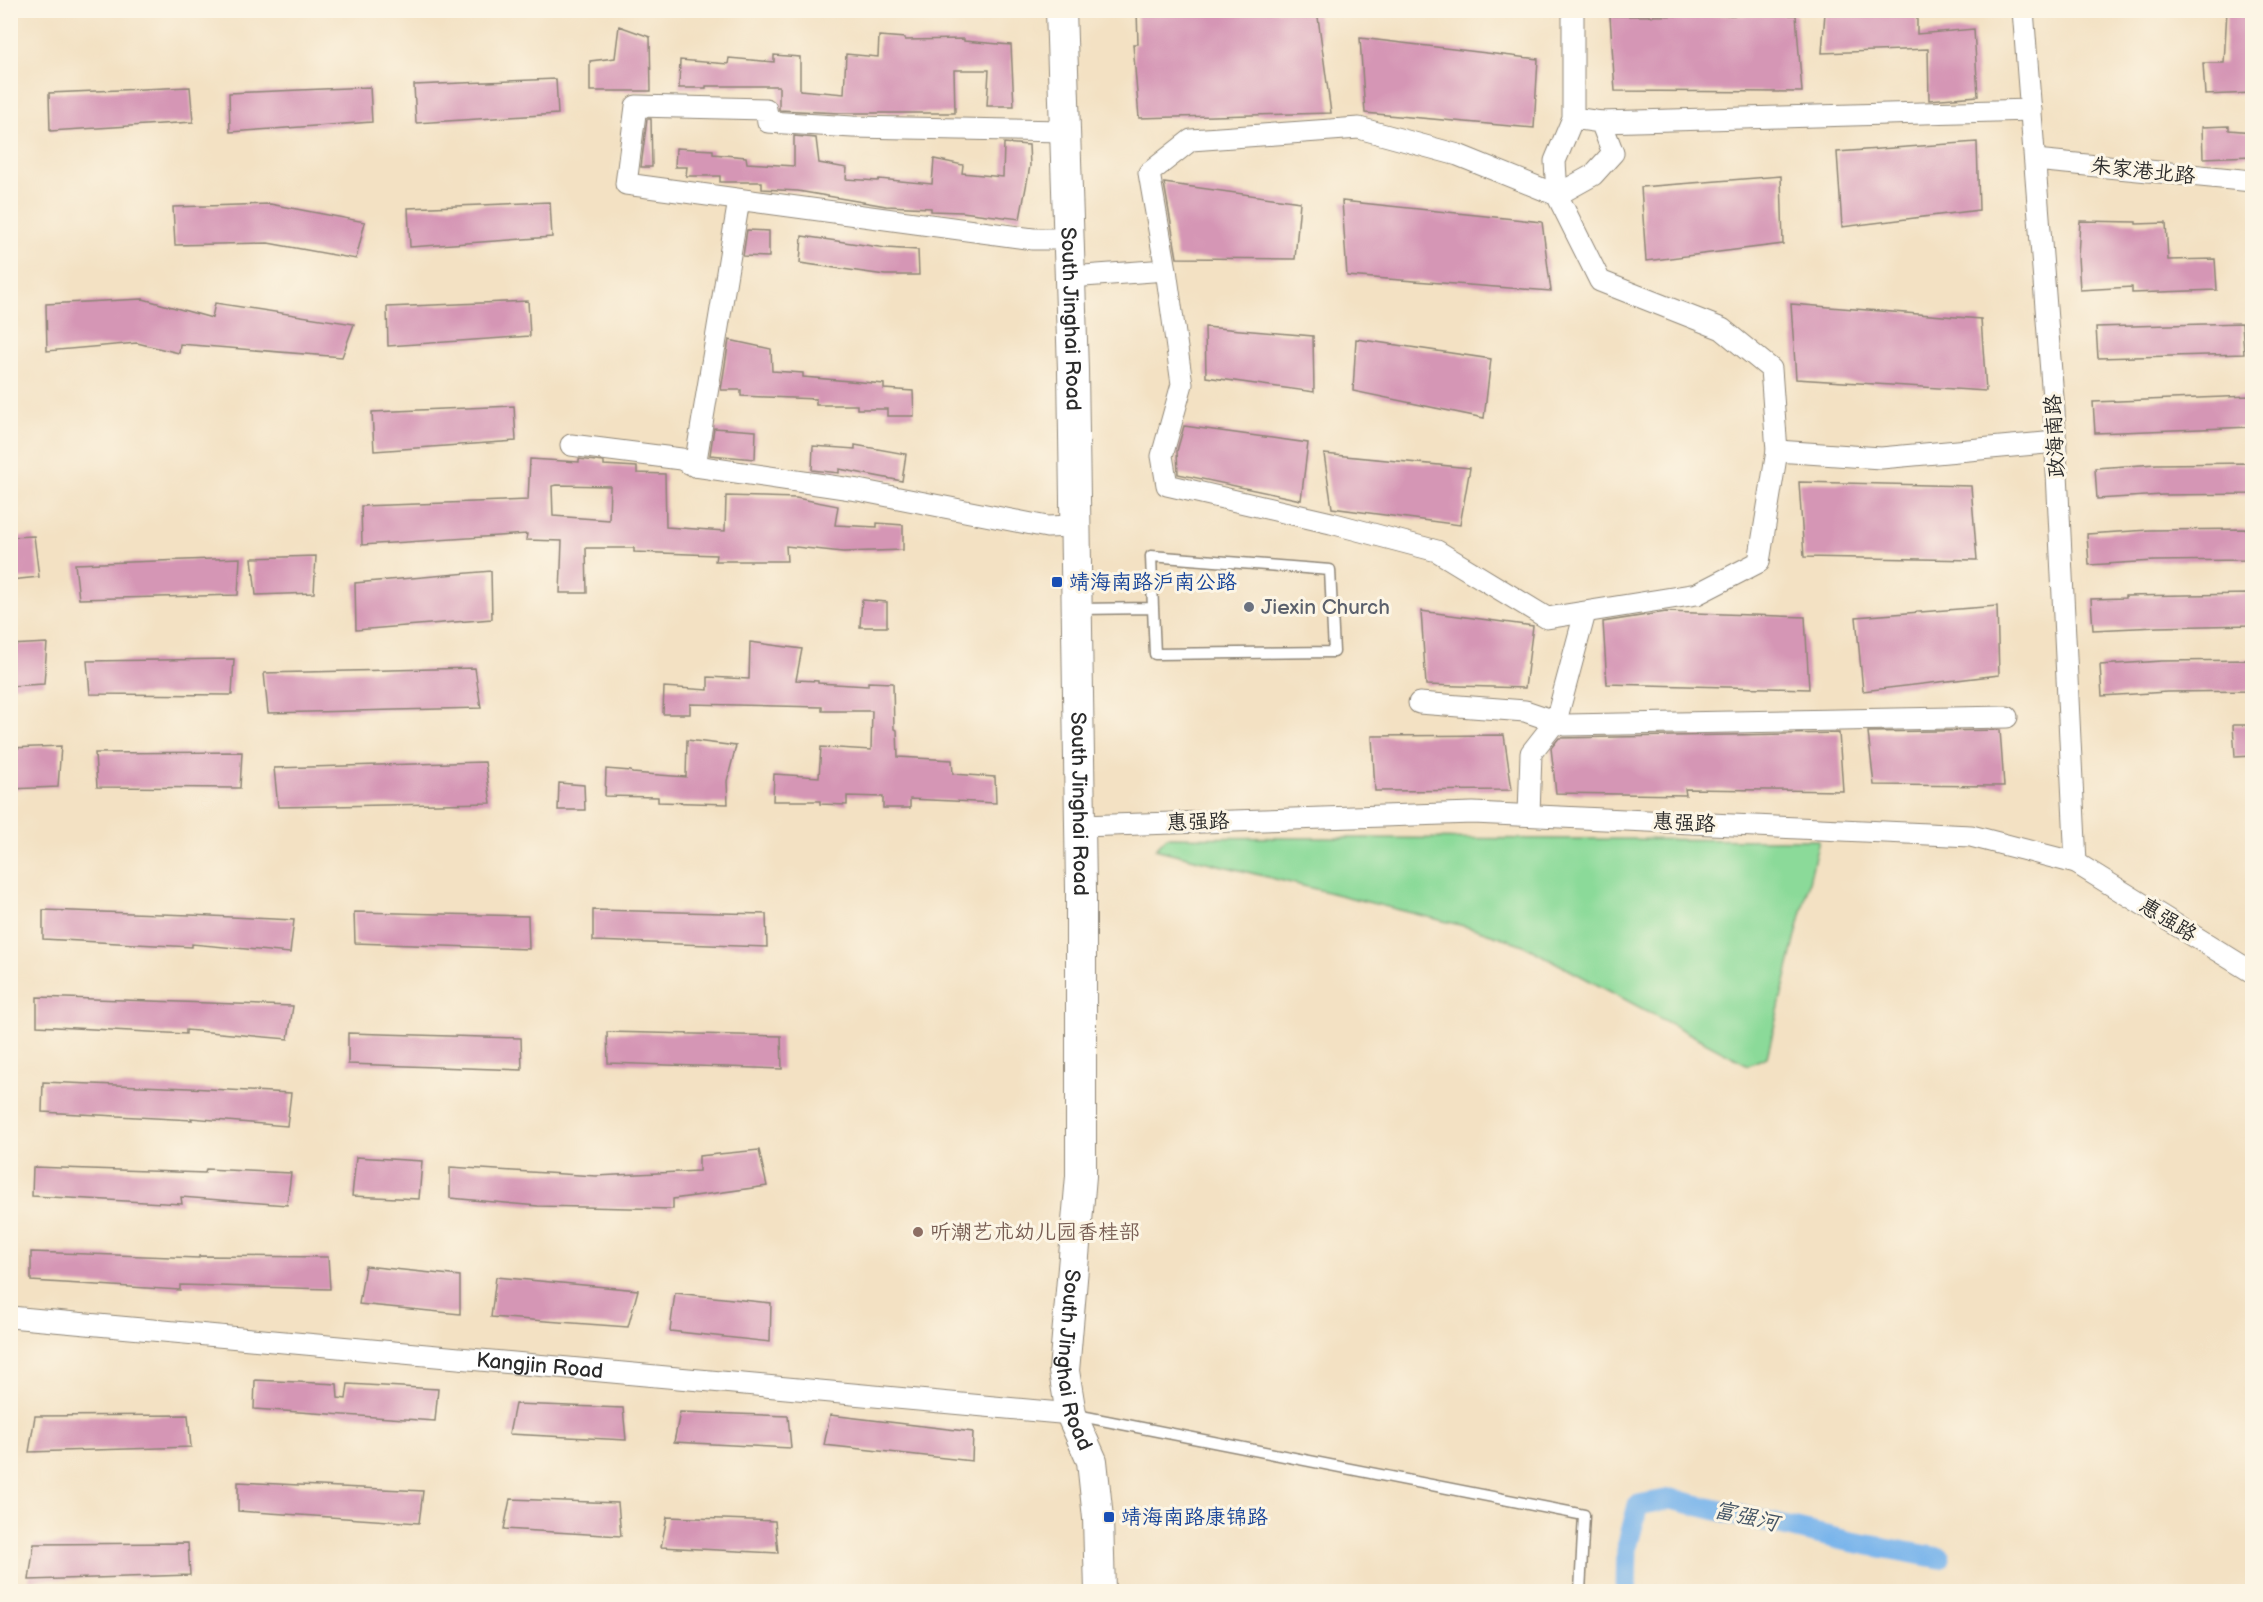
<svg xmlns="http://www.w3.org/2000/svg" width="2263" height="1602" font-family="'Balsamiq Sans','LXGW WenKai TC',sans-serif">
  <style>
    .green { fill: #8bda99; stroke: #5b8262; stroke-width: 1.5 }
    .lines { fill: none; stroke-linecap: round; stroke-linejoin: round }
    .canal { stroke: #7ab5eb; stroke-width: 21 }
    .building { fill: #d596b5; fill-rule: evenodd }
    .lane-casing { stroke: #8f8677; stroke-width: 13 }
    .street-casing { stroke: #8f8677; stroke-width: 23 }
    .secondary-casing { stroke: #8f8677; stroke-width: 32 }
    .lane { stroke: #fff; stroke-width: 10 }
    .street { stroke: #fff; stroke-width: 21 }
    .secondary { stroke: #fff; stroke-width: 30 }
    .transit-dot { fill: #1a4fb4; stroke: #fcf5e5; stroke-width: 2 }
    .worship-dot { fill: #6b7280; stroke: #fcf5e5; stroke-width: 2 }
    .education-dot { fill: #8d6e63; stroke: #fcf5e5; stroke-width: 2 }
    .labels { text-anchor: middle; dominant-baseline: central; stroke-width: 6; stroke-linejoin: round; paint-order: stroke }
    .street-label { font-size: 21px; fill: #2b2b2b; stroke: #fcf5e5 }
    .transit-label { font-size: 21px; fill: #164399; stroke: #fcf5e5; text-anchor: start }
    .worship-label { font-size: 21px; fill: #5b616d; stroke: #fcf5e5; text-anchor: start }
    .education-label { font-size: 21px; fill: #785e54; stroke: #fcf5e5; text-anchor: start }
    .water-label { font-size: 22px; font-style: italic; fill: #435465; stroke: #fcf5e5 }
  </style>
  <rect width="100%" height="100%" fill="#fcf5e5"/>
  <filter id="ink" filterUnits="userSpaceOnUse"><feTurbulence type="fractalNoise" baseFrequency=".0167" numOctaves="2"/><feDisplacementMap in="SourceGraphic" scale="12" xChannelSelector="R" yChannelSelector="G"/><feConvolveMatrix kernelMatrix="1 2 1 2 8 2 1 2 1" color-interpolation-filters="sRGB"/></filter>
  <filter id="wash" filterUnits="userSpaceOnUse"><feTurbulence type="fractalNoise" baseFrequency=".008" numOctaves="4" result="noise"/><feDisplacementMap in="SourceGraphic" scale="24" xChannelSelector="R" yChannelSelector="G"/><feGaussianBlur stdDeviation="1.35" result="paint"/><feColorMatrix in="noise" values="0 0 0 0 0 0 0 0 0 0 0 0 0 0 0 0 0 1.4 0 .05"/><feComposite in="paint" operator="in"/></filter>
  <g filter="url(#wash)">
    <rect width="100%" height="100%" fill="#f3e1c3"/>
    <!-- green -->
    <path class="green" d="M 1167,837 C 1384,840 1601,837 1819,840 L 1767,1057 L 1748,1065 L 1521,944 L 1476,929 L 1155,849 Z"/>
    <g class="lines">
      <!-- canal -->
      <path class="canal" d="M 1626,1592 L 1627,1547 L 1638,1505 L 1671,1499 L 1847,1541 L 1940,1558"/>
    </g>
    <g id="blocks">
      <!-- building -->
      <path class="building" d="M 1137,10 L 1317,10 L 1331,113 L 1139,118 L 1133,44 L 1138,44 Z
        M 2227,10 L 2253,10 L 2253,93 L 2205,95 L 2203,63 L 2224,63 Z
        M 1825,12 L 1917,14 L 1917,34 L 1974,29 L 1978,96 L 1929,100 L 1928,49 L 1822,53 Z
        M 1796,15 L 1802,92 L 1615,91 L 1610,16 Z
        M 619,26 L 650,37 L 651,91 L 590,91 L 590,61 L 615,58 Z
        M 879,36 L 905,38 L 905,40 L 964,39 L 964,41 L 1011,45 L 1014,106 L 987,106 L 989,70 L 954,70 L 955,113 L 840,113 L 779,110 L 779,86 L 706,86 L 706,88 L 679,88 L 680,60 L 728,64 L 729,58 L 774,62 L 774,55 L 800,57 L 800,90 L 844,94 L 846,54 L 878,57 Z
        M 1360,38 L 1538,59 L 1534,128 L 1365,113 Z
        M 556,79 L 558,114 L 416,123 L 414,85 Z
        M 190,87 L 193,122 L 50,131 L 49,93 Z
        M 370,87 L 372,122 L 230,132 L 229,93 Z
        M 647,119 L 651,119 L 652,167 L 641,167 Z
        M 2229,126 L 2229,130 L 2253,132 L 2253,156 L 2203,158 L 2202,127 Z
        M 794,136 L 816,138 L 819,163 L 847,168 L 846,179 L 878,181 L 879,179 L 932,184 L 934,159 L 963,165 L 962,173 L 1003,177 L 1004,143 L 1029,145 L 1030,166 L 1020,219 L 962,212 L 931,211 L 931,208 L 886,206 L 798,191 L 762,189 L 762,182 L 720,182 L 720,176 L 686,176 L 687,167 L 675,167 L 676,148 L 713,150 L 713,154 L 746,157 L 747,163 L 794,166 Z
        M 1977,142 L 1979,210 L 1842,227 L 1837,152 Z
        M 1781,176 L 1783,244 L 1646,261 L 1641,187 Z
        M 1164,183 L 1300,202 L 1295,259 L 1177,258 Z
        M 1342,201 L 1542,222 L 1551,291 L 1347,276 Z
        M 550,202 L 552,237 L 410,247 L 408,208 Z
        M 270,204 L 365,222 L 356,259 L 268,243 L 175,245 L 173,207 Z
        M 2080,221 L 2136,222 L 2136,224 L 2166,223 L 2168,260 L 2215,259 L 2217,290 L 2132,293 L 2132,287 L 2080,290 L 2078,257 Z
        M 747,230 L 769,231 L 769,257 L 743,256 Z
        M 802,236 L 886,248 L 918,250 L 919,275 L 885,275 L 800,263 Z
        M 143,299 L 212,318 L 215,303 L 354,324 L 342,357 L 180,344 L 179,353 L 137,343 L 47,351 L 46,304 Z
        M 528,301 L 530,336 L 388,346 L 387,307 Z
        M 1791,304 L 1981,319 L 1986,391 L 1796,379 Z
        M 2242,323 L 2244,354 L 2098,358 L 2096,327 Z
        M 1205,327 L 1313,336 L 1314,392 L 1206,377 Z
        M 1356,339 L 1491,359 L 1484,418 L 1353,391 Z
        M 729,340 L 771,349 L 772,371 L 803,373 L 803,377 L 884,384 L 884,389 L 913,391 L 914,416 L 887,416 L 887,409 L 857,409 L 857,405 L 816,405 L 816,399 L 741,396 L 741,390 L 721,390 Z
        M 2250,396 L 2252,427 L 2095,433 L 2093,402 Z
        M 514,406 L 516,441 L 374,451 L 372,412 Z
        M 1184,426 L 1308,443 L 1301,500 L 1178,474 L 1177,451 Z
        M 714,428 L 756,431 L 755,459 L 710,455 Z
        M 855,445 L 906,454 L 902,481 L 839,469 L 839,473 L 812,470 L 813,446 L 855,449 Z
        M 1324,454 L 1470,468 L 1460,525 L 1332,508 Z
        M 530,459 L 579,462 L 579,459 L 604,462 L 604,465 L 637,467 L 637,473 L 665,474 L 666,527 L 725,531 L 726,496 L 796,498 L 838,506 L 835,525 L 877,527 L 877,523 L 903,525 L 903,550 L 843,552 L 786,546 L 787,561 L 715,561 L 716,555 L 634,552 L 634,548 L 586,548 L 587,593 L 560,593 L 562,541 L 526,540 L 527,534 L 362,545 L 361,506 L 528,500 ZM 556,485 L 610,486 L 609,520 L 553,516 L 552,486 Z
        M 2253,463 L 2253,494 L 2162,495 L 2097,499 L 2095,468 L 2157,464 Z
        M 1799,482 L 1971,486 L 1977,560 L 1804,557 Z
        M 2253,529 L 2253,558 L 2248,560 L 2154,561 L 2089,565 L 2087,534 L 2149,530 Z
        M 34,536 L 39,577 L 10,580 L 10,537 Z
        M 316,556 L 314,593 L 256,595 L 252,558 Z
        M 240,558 L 238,595 L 79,599 L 75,564 Z
        M 491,571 L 492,619 L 356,630 L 355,583 Z
        M 2250,594 L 2252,625 L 2157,627 L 2093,630 L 2091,599 L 2125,598 L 2125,596 Z
        M 862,600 L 887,602 L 887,627 L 860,627 Z
        M 1997,606 L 1999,675 L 1863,691 L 1856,617 Z
        M 1421,611 L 1533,626 L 1525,688 L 1426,685 Z
        M 1666,612 L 1805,617 L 1809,689 L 1607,684 L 1603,622 Z
        M 750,642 L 802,649 L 796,680 L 818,681 L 818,683 L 868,686 L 868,682 L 893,683 L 894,729 L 897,730 L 898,757 L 952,760 L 953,774 L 995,777 L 996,803 L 910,799 L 910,808 L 883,808 L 883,797 L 847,796 L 847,805 L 820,804 L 820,801 L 773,801 L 774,774 L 819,777 L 821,747 L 871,750 L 872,711 L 822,711 L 822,707 L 690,704 L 690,714 L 663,714 L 664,687 L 708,690 L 708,677 L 749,679 Z
        M 47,643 L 44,684 L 10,686 L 10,645 Z
        M 234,659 L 232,695 L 90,694 L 87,661 Z
        M 2253,660 L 2253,691 L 2167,692 L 2102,696 L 2100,665 L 2162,661 Z
        M 475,668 L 481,708 L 268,713 L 264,673 Z
        M 2233,725 L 2253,725 L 2253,756 L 2235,757 Z
        M 2000,730 L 2004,786 L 1874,785 L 1868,732 Z
        M 1839,733 L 1843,791 L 1685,789 L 1686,795 L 1556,793 L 1551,748 L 1559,738 Z
        M 1504,735 L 1512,790 L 1375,791 L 1372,736 Z
        M 687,740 L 736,746 L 727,781 L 728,804 L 658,802 L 658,797 L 605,796 L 606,769 L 631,771 L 632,773 L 686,777 Z
        M 61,746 L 58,787 L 10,789 L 10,748 Z
        M 242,752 L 240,788 L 97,787 L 95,753 Z
        M 485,762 L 491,803 L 278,807 L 274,768 Z
        M 559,783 L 584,785 L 585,810 L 558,810 Z
        M 43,910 L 190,915 L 294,920 L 290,953 L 192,944 L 192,947 L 43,939 Z
        M 593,910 L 766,914 L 767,947 L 593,941 Z
        M 354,912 L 528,916 L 529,949 L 355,943 Z
        M 37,997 L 208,1003 L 293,1006 L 288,1039 L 186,1030 L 186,1034 L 37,1026 Z
        M 607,1032 L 781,1036 L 782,1069 L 608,1063 Z
        M 348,1033 L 521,1038 L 522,1070 L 348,1064 Z
        M 43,1082 L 189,1088 L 291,1093 L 287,1126 L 191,1118 L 192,1120 L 42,1112 Z
        M 759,1150 L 767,1186 L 673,1199 L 673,1209 L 538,1206 L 450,1198 L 450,1167 L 596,1176 L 699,1171 L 699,1156 Z
        M 356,1157 L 422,1161 L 419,1199 L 352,1196 Z
        M 33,1167 L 205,1173 L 206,1169 L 291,1173 L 287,1205 L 181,1197 L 182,1204 L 32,1196 Z
        M 31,1252 L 199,1258 L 199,1256 L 328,1257 L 330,1289 L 180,1285 L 180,1290 L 31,1281 Z
        M 365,1266 L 460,1276 L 460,1314 L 359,1304 Z
        M 496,1277 L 638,1290 L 628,1327 L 491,1317 Z
        M 675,1293 L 771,1303 L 770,1342 L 670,1331 Z
        M 255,1380 L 337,1384 L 338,1398 L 346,1399 L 348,1384 L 438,1389 L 435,1421 L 254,1409 Z
        M 515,1404 L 623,1408 L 626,1440 L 509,1434 Z
        M 680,1412 L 788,1416 L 791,1448 L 674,1442 Z
        M 188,1415 L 191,1447 L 29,1452 L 35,1416 Z
        M 830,1415 L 973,1432 L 972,1461 L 824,1445 Z
        M 238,1482 L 423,1491 L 419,1523 L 238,1511 Z
        M 510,1499 L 618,1503 L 621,1536 L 504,1529 Z
        M 667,1517 L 775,1521 L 778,1553 L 661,1547 Z
        M 188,1543 L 190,1575 L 29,1580 L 34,1544 Z"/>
    </g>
  </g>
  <g filter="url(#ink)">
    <use href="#blocks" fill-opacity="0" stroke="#8f8677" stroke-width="1.5"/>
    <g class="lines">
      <!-- lane casing -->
      <g class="lane-casing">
        <path id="lane" d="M 1079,609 L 1153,608 L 1155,654 L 1334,652 L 1330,570 L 1151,556 L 1153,608
          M 1076,1415 L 1584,1515 L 1580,1592"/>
      </g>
      <!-- street casing -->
      <g class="street-casing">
        <g id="street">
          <path d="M 2023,10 L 2054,411 L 2076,863"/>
          <path d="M 1573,118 L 1601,122 L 1613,153 L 1593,175 L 1557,195 L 1555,161 L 1573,118 L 1573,10"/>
          <path d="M 1601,122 L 2031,110"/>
          <path d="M 1065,131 L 853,127 L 768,122 L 766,109 L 636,106 L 626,184 L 1033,239 L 1068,239"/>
          <path d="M 2035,160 L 2252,181"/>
          <path d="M 1070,277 L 1166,270 L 1182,384 L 1162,456 L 1167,485 L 1331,523 L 1437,551 L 1547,618 L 1697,594 L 1759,562 L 1777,451 L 1771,369 L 1722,329 L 1600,281 L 1557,195 L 1458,155 L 1359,128 L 1191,140 L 1149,173 L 1166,270"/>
          <path d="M 571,445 L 681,459 L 695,466 L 858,490 L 1047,527 L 1074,526"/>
          <path d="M 1777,451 L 1881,458 L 2056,442"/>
          <path d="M 695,466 L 739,200"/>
          <path d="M 1419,703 L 1525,711 L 1566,725 L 2007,717"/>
          <path d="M 1529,815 L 1531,753 L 1556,721 L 1585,613"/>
          <path d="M 1081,826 L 1473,813 L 1971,836 L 2076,863 L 2252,972"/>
          <path id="s1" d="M 10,1317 L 1071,1414"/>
        </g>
      </g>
      <!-- secondary casing -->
      <g class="secondary-casing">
        <g id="secondary">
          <path id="s2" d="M 1061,10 L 1073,370 L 1081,888 L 1081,1176 L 1064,1371 L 1071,1414 L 1092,1461 L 1098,1518 L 1100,1592"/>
        </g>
      </g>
      <!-- lane -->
      <use href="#lane" class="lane"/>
      <!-- street -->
      <use href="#street" class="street"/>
      <!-- secondary -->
      <use href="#secondary" class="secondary"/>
    </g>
  </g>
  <!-- markers -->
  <g class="transit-dot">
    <rect x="1051" y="576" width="12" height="12" rx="3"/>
    <rect x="1103" y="1511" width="12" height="12" rx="3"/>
  </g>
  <circle class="worship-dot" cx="1249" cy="607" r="6"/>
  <circle class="education-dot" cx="918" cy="1232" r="6"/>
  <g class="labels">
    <!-- street labels -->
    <g class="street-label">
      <text transform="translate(2143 171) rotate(6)">朱家港北路</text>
      <text stroke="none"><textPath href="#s2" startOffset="309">South Jinghai Road</textPath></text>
      <text transform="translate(2055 436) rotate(-93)">政海南路</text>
      <text stroke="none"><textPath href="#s2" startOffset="794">South Jinghai Road</textPath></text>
      <text transform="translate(1198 822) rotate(-2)">惠强路</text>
      <text transform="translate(1684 823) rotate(3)">惠强路</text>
      <text transform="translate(2168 920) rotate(32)">惠强路</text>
      <text stroke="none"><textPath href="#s2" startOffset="1352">South Jinghai Road</textPath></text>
      <text stroke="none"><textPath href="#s1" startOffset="532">Kangjin Road</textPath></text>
    </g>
    <!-- transit labels -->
    <g class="transit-label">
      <text x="1069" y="582">靖海南路沪南公路</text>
      <text x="1121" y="1517">靖海南路康锦路</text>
    </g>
    <!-- worship labels -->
    <g class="worship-label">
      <text x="1261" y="607">Jiexin Church</text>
    </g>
    <!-- education labels -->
    <g class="education-label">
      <text x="930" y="1232">听潮艺术幼儿园香桂部</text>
    </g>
    <!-- water labels -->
    <g class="water-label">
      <text transform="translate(1746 1517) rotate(13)">富强河</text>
    </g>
  </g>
  <!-- margin -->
  <rect width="2263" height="1602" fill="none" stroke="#fcf5e5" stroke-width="36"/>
</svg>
